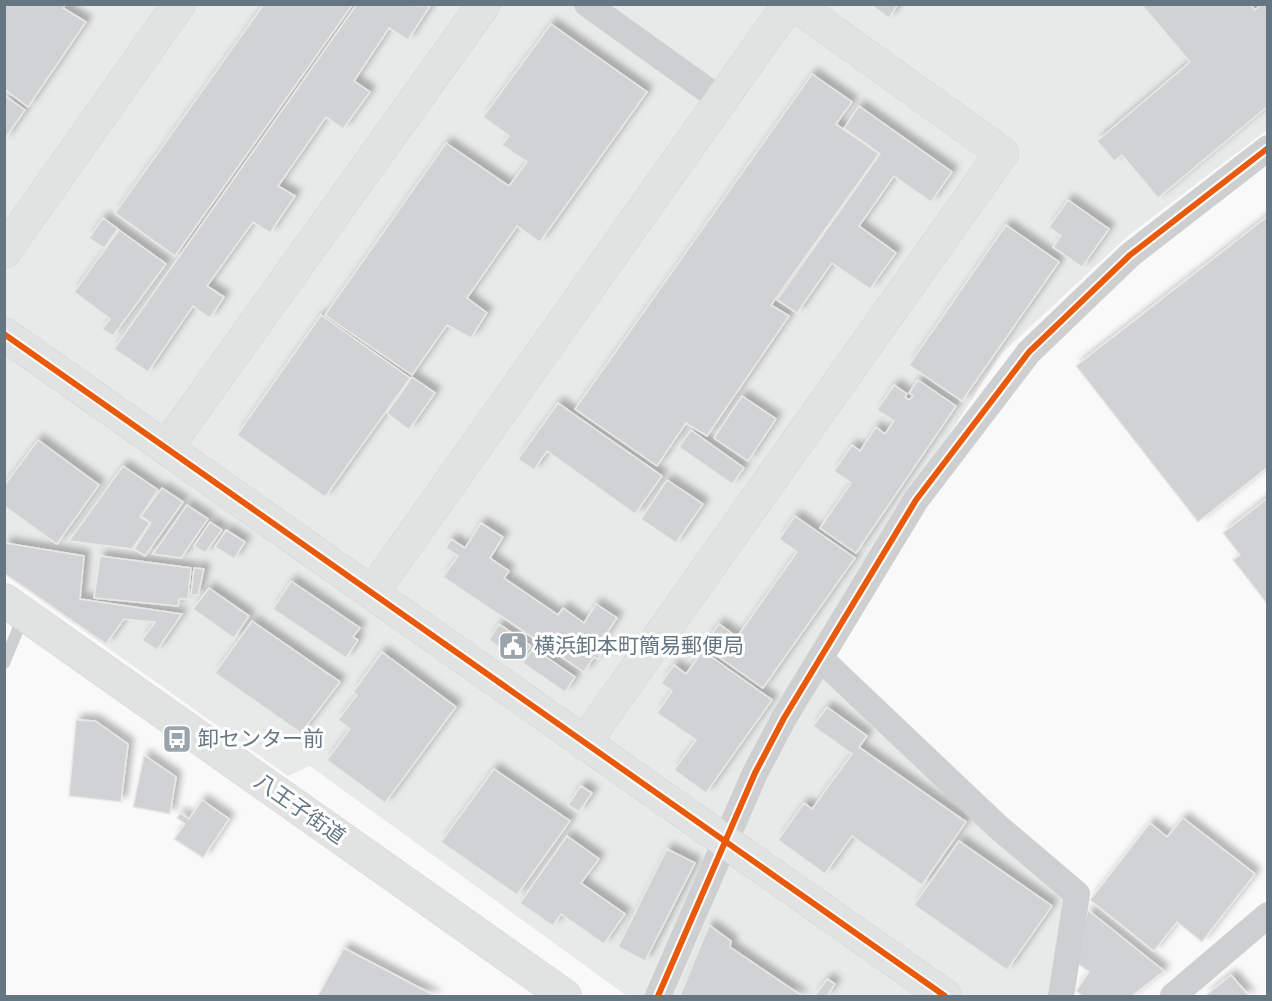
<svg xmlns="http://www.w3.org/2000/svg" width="1272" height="1001" font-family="Roboto,'Noto Sans JP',sans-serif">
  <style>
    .built { fill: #e8e9e9 }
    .building { fill: #d0d2d3; stroke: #e8e8e8; stroke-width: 1.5; filter: url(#shadow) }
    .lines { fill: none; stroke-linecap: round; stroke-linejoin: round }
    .secondary-casing { stroke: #d5d6d7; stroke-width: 34 }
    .lane { stroke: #cecfd0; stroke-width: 12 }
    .street { stroke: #cecfd0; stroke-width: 26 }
    .secondary { stroke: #e1e2e2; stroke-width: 33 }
    .cycleway-casing { stroke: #fff; stroke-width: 10 }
    .cycleway { stroke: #e8590c; stroke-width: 6 }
    .labels { text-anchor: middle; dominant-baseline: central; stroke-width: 6; stroke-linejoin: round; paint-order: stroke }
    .poi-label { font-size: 21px; fill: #657683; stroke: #fff; text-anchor: start }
    .street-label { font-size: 21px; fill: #657683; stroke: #fff }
  </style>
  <defs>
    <filter id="shadow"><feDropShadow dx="5.5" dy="-5.5" stdDeviation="3" flood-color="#0004"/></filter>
  </defs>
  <rect width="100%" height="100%" fill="#f9f9f9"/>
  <!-- built -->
  <path class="built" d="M 5,5 L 1267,5 L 1267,130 L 1129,235 L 1001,354 L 817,640 L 1084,891 L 1067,996 L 627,996 L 310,766 L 288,776 L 5,575 Z"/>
  <!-- building -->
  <path class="building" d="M 4,4 L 66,4 L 63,8 L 86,22 L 28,107 L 4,89 Z
    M 264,4 L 353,4 L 175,256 L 115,213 Z
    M 357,4 L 430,6 L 408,40 L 389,28 L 354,81 L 370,92 L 343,129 L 326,117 L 278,186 L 295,196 L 270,233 L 253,222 L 207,286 L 224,297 L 210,318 L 193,306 L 148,372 L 114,349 Z
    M 870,4 L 898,4 L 889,18 Z
    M 1141,4 L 1250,4 L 1255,10 L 1262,4 L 1268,4 L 1268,106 L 1158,198 L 1122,155 L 1114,161 L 1097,141 L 1190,62 Z
    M 551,24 L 647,92 L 540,242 L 517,226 L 467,298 L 487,313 L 471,338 L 447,325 L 412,375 L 325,315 L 446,143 L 509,186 L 527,162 L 502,145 L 509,136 L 483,117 Z
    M 812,74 L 852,102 L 836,124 L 879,154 L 771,305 L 789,316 L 707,436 L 686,423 L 657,466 L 575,409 Z
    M 4,95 L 25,110 L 4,140 Z
    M 859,106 L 952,172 L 931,202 L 894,176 L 859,226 L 896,253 L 870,289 L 832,263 L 797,313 L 777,300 L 880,154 L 844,128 Z
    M 1068,200 L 1109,229 L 1082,267 L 1053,247 L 1061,236 L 1049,227 Z
    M 1268,216 L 1268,467 L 1198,522 L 1076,366 Z
    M 103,218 L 118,229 L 104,248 L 89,238 Z
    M 1006,225 L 1059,262 L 962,401 L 909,365 Z
    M 119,230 L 166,264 L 113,336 L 102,329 L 110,319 L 74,292 Z
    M 321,315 L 410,378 L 325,497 L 237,435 Z
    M 412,377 L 435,393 L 409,430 L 387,413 Z
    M 918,380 L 956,406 L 856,553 L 820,528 L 851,483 L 834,471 L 852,445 L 860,451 L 876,427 L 885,434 L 894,421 L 877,410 L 894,385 L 907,394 L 905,397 L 909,400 L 913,396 L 909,393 Z
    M 742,396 L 776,419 L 748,461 L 714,438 Z
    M 558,403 L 662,476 L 635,514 L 547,451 L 534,470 L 518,459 Z
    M 691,430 L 744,468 L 732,484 L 679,447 Z
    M 38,440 L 99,485 L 57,544 L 4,506 L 4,486 Z
    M 123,466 L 158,490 L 140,517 L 150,523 L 132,549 L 69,541 Z
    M 667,480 L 703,504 L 676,543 L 641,519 Z
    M 162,488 L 183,502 L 145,556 L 134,549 L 151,523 L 141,516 Z
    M 1268,498 L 1268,605 L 1233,560 L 1240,555 L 1223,533 Z
    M 187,505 L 208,519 L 181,558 L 153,554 Z
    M 795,516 L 855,558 L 763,688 L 703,646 L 719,624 L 737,637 L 797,552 L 779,539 Z
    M 210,522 L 222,530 L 205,553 L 194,546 Z
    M 481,523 L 503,537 L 490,558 L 509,571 L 504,578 L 558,615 L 563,608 L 584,623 L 596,604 L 617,618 L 599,645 L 605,648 L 598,659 L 594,657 L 584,672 L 443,577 L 458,556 L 446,548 L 451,539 L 465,548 Z
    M 226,530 L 245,542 L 234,559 L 215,547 Z
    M 5,543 L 84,556 L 80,599 L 182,614 L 157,650 L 142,640 L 155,622 L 124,619 L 106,644 L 4,573 Z
    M 100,556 L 191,568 L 188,599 L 179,599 L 178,606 L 94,598 Z
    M 194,568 L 204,569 L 198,595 L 191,595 Z
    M 291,581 L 360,628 L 353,637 L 358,640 L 346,658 L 273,609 Z
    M 209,588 L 249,616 L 234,638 L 193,609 Z
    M 252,621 L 340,682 L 301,733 L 215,673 Z
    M 499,624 L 531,646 L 520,661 L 489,640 Z
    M 533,648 L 575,677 L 565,692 L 523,663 Z
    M 703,651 L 772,700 L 706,793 L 674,770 L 696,740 L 657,713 L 672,691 L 661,683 L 674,665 L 686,674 Z
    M 382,652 L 456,707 L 385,803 L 327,760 L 350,729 L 338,720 L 357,695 L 353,692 Z
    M 827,707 L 867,736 L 859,747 L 966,822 L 922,885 L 852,836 L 825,874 L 778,840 L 804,803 L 812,809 L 852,754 L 813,726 Z
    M 76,720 L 95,721 L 128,744 L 121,802 L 69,796 Z
    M 144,755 L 176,777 L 170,814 L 133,807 Z
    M 494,769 L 570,821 L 517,895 L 441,842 Z
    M 581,786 L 592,793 L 579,812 L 568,805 Z
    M 202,800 L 229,819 L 203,858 L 174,839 L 185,824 L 177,818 L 180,813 L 189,819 Z
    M 1183,818 L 1255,874 L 1202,942 L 1177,922 L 1154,951 L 1090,900 L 1150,823 L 1167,837 Z
    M 567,836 L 599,859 L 581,883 L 625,914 L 604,944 L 561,914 L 553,926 L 520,903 Z
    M 959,841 L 1052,906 L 1007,970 L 914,905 Z
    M 667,849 L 695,863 L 645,961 L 618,947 Z
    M 1088,910 L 1164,971 L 1132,996 L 1083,996 L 1076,991 L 1089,972 L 1074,961 Z
    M 709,925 L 731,941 L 730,947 L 802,996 L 680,996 Z
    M 344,948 L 435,996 L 318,996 Z
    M 1231,975 L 1249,996 L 1205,996 Z
    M 827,979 L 835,984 L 827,996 L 815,996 Z"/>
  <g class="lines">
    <!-- secondary casing -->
    <g class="secondary-casing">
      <path id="secondary" d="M 4,252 L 179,4
        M 4,334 L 945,996
        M 166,448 L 484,4
        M 372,593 L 789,4
        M 4,600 L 565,996
        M 584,743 L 1002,153 L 794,4"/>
    </g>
    <!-- lane -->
    <path class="lane" d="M 4,663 L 24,615"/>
    <!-- street -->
    <path class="street" d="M 587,4 L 721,100
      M 821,659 L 997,826 L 1077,894 L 1061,996
      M 658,996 L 755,773 L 784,718 L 916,500 L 1029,352 L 1130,255 L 1268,148
      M 1173,996 L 1268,915"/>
    <!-- secondary -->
    <use href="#secondary" class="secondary"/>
    <!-- cycleway casing -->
    <g class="cycleway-casing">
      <path id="cycleway" d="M 4,334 L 945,996
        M 658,996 L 755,773 L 784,718 L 916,500 L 1029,352 L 1130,255 L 1268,148"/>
    </g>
    <!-- cycleway -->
    <use href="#cycleway" class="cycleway"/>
  </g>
  <!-- icons -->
  <defs>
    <g id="civic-square" transform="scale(1.5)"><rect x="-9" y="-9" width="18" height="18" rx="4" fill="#99a4ac" stroke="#fff"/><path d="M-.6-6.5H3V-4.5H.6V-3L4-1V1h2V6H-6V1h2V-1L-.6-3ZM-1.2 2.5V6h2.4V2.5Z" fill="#fff"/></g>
    <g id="bus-square" transform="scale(1.5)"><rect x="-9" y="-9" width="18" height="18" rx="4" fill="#99a4ac" stroke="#fff"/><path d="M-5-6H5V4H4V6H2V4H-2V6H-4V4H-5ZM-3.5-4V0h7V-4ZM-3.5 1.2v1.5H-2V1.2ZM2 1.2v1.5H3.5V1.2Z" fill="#fff"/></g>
  </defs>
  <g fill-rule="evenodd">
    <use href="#civic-square" x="513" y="646"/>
    <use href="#bus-square" x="177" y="739"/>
  </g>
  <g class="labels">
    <!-- poi labels -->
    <g class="poi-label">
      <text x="534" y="646">横浜卸本町簡易郵便局</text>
      <text x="198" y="739">卸センター前</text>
    </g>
    <!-- street labels -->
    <g class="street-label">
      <text transform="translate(300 809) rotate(35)">八王子街道</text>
    </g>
  </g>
  <!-- border -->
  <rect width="1272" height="1001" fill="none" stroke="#657683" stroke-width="12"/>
</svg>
